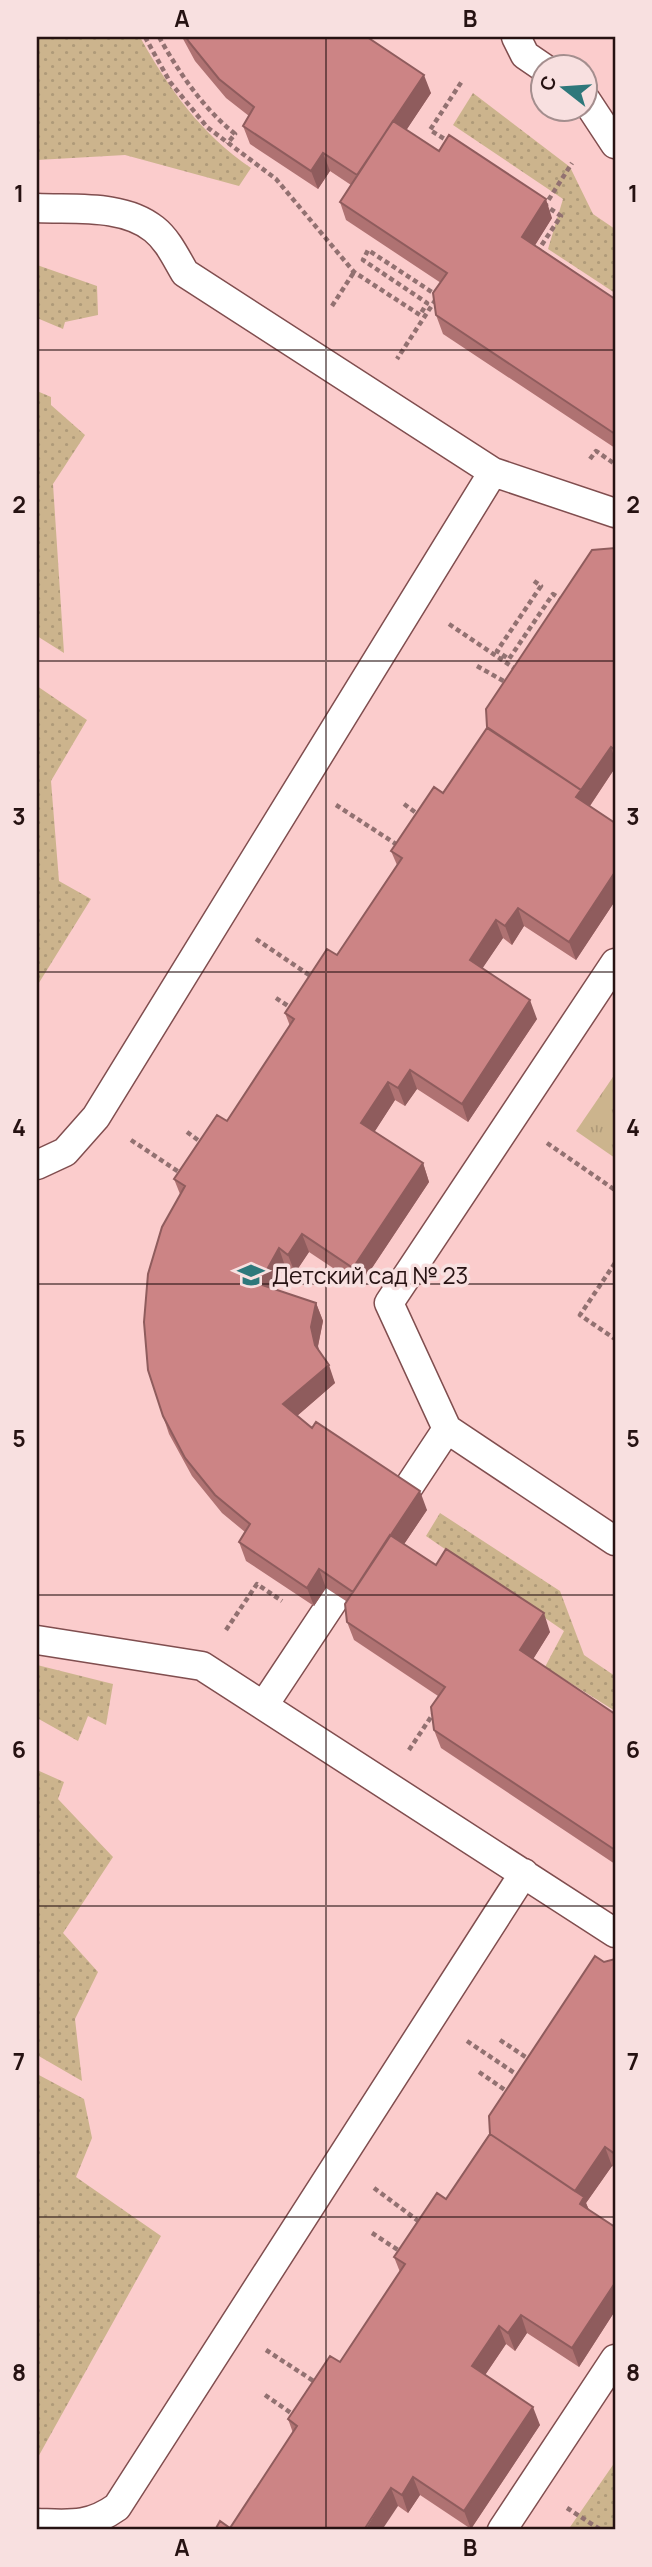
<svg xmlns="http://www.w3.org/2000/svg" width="652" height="2567" font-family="Manrope,sans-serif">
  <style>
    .grass { fill: url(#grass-dots) }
    .park { fill: url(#park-tufts) }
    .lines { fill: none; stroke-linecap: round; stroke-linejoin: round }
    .lane-casing { stroke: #804e4f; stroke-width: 31 }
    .path { stroke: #927171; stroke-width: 4.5; stroke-dasharray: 5 3.5; stroke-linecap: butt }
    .lane { stroke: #fff; stroke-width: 28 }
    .wall { fill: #af7272 }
    .shaded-wall { fill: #8f5c5d }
    .building { fill: #cc8485; stroke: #8f5c5d; stroke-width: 2 }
    .grid { fill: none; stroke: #261212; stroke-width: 2; stroke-opacity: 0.55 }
    .labels { text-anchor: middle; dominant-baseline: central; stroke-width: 7; stroke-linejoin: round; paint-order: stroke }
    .poi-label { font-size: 23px; fill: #261212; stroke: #f8e0e0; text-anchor: start }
    .neatline { fill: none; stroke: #261212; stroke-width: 2.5 }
    .grid-label { font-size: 23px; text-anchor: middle; font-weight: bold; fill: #261212 }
  </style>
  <defs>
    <pattern id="grass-dots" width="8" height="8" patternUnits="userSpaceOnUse" patternTransform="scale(1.75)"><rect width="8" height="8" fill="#ccb48d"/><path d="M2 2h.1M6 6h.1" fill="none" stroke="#af9a79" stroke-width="1.8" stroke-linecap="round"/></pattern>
    <pattern id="park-tufts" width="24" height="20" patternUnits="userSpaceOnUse" patternTransform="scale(1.75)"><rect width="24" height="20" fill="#ccb48d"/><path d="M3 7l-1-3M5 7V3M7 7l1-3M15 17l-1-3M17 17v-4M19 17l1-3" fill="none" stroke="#af9a79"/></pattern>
  </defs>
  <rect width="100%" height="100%" fill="#fbcccc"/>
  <!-- grass -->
  <path class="grass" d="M 37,37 L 140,37 C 169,89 201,134 251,168 L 239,186 L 125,155 L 37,160 Z
    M 473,93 L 570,167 L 593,214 L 615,229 L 615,293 L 548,249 L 563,199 L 453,125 Z
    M 37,265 L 97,286 L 98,315 L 65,322 L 63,329 L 37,318 Z
    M 37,391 L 51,397 L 51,405 L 85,435 L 53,484 L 64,653 L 37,636 Z
    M 37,686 L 87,720 L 51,781 L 59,881 L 91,899 L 37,986 Z
    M 440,1513 L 560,1591 L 584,1655 L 615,1676 L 615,1711 L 545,1667 L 564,1631 L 426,1536 Z
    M 37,1665 L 113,1684 L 106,1725 L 88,1716 L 78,1741 L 37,1718 Z
    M 37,1770 L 64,1782 L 58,1799 L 113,1857 L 63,1933 L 98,1972 L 75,2019 L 82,2081 L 37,2055 Z
    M 37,2074 L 84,2099 L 92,2138 L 76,2177 L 161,2236 L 37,2459 Z
    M 615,2462 L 615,2530 L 568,2530 Z"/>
  <!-- park -->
  <path class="park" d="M 615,1074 L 615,1158 L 576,1131 Z"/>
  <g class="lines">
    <!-- lane casing -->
    <g class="lane-casing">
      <path id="lane" d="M 516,37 L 525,55 L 544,68
        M 586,100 L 615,144
        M 37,208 C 74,210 123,204 154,229 C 168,240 176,258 185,273 L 493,472 L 615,513
        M 615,963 L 389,1303 L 447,1429 L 615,1541
        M 37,1165 L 65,1152 L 96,1117 L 493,472
        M 404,1494 L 447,1429
        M 37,1640 L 202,1666 L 615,1933
        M 264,1705 L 337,1595
        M 37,2523 C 70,2524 89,2527 117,2507 L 524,1873
        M 502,2530 L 615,2359"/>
    </g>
    <!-- path -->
    <path class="path" d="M 145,37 L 170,82 L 207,127 L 276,179 L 354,272 L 420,315 L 427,303 L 363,260 L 368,250 L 438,296 L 397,359
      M 159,37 C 180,74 202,107 235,134 L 227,144
      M 451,143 L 430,130 L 462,81
      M 544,207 L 572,163
      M 537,252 L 561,216 L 546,206
      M 332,306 L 354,272
      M 590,459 L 596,451 L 615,464
      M 534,581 L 541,586 L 497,651 L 509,659 L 553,594 L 562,600
      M 449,624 L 517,670
      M 477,666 L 507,683
      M 404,804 L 419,815
      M 336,805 L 399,846
      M 256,939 L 312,977
      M 276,998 L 291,1008
      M 187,1132 L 202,1143
      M 131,1140 L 182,1174
      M 547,1143 L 615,1190
      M 615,1263 L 580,1315 L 615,1339
      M 226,1630 L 257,1584 L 282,1601
      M 409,1750 L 435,1711
      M 500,2040 L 530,2060
      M 467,2041 L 519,2076
      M 479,2072 L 508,2092
      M 374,2188 L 421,2223
      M 372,2233 L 401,2252 L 403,2250
      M 266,2350 L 315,2382 L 314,2385
      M 265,2395 L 294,2415 L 295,2412
      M 567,2508 L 601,2530"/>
    <!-- lane -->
    <use href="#lane" class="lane"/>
  </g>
  <!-- wall -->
  <path class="wall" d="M 182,37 L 367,37 L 431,93 L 406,130 L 439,151 L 552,218 L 535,245 L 615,299 L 615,448 L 443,334 L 436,315 L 441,283 L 346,220 L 340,202 L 351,185 L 330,171 L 318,189 L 250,144 L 243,126 L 249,116 L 226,98 L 195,61 Z
    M 615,548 L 615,768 L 590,806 L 615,823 L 615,901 L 576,960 L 524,926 L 512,945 L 503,938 L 482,968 L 537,1019 L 468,1122 L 417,1089 L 405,1106 L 395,1100 L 374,1132 L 423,1163 L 429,1182 L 360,1286 L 309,1252 L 295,1273 L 285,1266 L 273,1289 L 316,1303 L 323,1321 L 318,1346 L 319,1351 L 335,1383 L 297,1416 L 312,1428 L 427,1510 L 404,1544 L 436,1565 L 550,1632 L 533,1659 L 615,1714 L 615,1864 L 441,1748 L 434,1730 L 438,1696 L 354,1640 L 347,1622 L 346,1601 L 326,1588 L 314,1606 L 246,1561 L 239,1542 L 245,1532 L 222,1513 L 192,1476 L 169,1434 L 163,1416 L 180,1194 L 174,1179 L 227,1121 L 290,1026 L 285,1013 L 337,955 L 397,865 L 391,851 L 443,793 Z
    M 615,1959 L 615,2168 L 612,2166 L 586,2203 L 589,2210 L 615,2227 L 615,2311 L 579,2367 L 527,2333 L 515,2351 L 506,2344 L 485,2375 L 540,2425 L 471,2529 L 420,2495 L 408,2513 L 398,2506 L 230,2528 L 293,2433 L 288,2419 L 340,2362 L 400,2272 L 394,2257 L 446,2199 L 604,1962 Z"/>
  <!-- shaded-wall -->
  <path class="shaded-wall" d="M 424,75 L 431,93 L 364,194 L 357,176 Z
    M 323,153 L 330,171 L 318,189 L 311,171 Z
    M 546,199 L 552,218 L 529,255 L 522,237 Z
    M 611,747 L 615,760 L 615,768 L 583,816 L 576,797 Z
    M 615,872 L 615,901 L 576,960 L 569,942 Z
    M 518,908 L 524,926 L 512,945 L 505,926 Z
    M 496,920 L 503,938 L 476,978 L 470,960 Z
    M 530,1000 L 537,1019 L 468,1122 L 462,1104 Z
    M 410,1070 L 417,1089 L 405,1106 L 398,1088 Z
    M 388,1082 L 395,1100 L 368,1142 L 361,1123 Z
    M 423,1163 L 429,1182 L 360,1286 L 353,1268 Z
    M 302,1234 L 309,1252 L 295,1273 L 288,1255 Z
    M 279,1248 L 285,1266 L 266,1302 L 259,1284 Z
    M 316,1303 L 323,1321 L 318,1346 L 321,1363 L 315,1345 L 311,1327 Z
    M 329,1365 L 335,1383 L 290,1422 L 283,1404 Z
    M 420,1491 L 427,1510 L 360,1610 L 353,1592 Z
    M 319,1569 L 326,1588 L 314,1606 L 307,1588 Z
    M 544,1613 L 550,1632 L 527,1669 L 520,1650 Z
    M 605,2147 L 612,2166 L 586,2203 L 591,2215 L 587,2222 L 575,2191 Z
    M 615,2283 L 615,2311 L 579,2367 L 572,2348 Z
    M 521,2315 L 527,2333 L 515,2351 L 508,2333 Z
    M 499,2326 L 506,2344 L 479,2384 L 472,2366 Z
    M 533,2407 L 540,2425 L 471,2529 L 464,2511 Z
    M 413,2477 L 420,2495 L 408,2513 L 402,2495 Z
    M 391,2488 L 398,2506 L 382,2530 L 365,2530 Z"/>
  <!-- building -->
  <path class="building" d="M 186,37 L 367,37 L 424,75 L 357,175 L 323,153 L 311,171 L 243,126 L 254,107 L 219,79 L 189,42 Z
    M 393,121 L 439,151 L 449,135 L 546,199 L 522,237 L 615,299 L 615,434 L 436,315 L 433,293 L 447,273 L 340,202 Z
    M 615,548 L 615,750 L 611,747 L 581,790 L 487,727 L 486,709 L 592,550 Z
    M 487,728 L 581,790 L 576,797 L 615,823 L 615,872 L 569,942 L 518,908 L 505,926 L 496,920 L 470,960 L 530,1000 L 462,1104 L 410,1070 L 398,1088 L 388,1082 L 361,1123 L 423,1163 L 353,1268 L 302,1234 L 288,1255 L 279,1248 L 259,1284 L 316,1303 L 311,1327 L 315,1345 L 329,1365 L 283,1404 L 312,1428 L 316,1422 L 420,1491 L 353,1592 L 319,1569 L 307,1588 L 239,1542 L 250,1524 L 215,1495 L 185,1458 L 163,1416 L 148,1370 L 144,1322 L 148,1274 L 162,1227 L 185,1186 L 174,1179 L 217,1115 L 227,1121 L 294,1019 L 285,1013 L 327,949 L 337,955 L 402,858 L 391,851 L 434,787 L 443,793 Z
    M 390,1535 L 436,1565 L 446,1549 L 544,1613 L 520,1650 L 615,1714 L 615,1850 L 434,1730 L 431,1707 L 445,1687 L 347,1622 L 345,1604 Z
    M 595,1956 L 604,1962 L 615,1959 L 615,2154 L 605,2147 L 575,2191 L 490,2134 L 489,2116 Z
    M 490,2134 L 584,2197 L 580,2204 L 615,2227 L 615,2283 L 572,2348 L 521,2315 L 508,2333 L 499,2326 L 472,2366 L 533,2407 L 464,2511 L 413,2477 L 402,2495 L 391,2488 L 364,2530 L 365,2530 L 215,2530 L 220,2521 L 230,2528 L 297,2426 L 288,2419 L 330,2356 L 340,2362 L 405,2264 L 394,2257 L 437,2193 L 446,2199 Z"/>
  <!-- grid -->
  <path class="grid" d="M 326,37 L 326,2530M 37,350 L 615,350M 37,661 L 615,661M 37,972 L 615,972M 37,1284 L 615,1284M 37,1595 L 615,1595M 37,1906 L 615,1906M 37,2217 L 615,2217"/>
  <!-- icons -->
  <defs>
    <g id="school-bare" transform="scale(2.1)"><path d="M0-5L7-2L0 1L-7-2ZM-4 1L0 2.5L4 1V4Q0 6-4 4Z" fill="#2e787b" stroke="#f8e0e0" stroke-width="2.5" paint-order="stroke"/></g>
  </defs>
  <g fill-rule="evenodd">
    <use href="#school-bare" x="251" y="1275"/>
  </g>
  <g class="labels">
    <!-- poi labels -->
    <g class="poi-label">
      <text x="272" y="1275">Детский сад № 23</text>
    </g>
  </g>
  <!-- border -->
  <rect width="652" height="2567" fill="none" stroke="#f8e0e0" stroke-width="77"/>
  <!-- north arrow -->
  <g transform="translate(564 88) rotate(287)"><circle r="33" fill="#f8e0e0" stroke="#a48e8e" stroke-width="2"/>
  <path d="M0-5L12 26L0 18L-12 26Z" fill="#2e787b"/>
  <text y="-10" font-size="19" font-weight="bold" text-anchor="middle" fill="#261212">С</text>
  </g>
  <rect x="38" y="38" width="576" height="2490" class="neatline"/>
  <g class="grid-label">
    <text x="182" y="27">A</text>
    <text x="470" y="27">B</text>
    <text x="19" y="202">1</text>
    <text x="633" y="202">1</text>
    <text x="19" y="513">2</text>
    <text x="633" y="513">2</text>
    <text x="19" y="825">3</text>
    <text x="633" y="825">3</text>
    <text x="19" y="1136">4</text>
    <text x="633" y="1136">4</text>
    <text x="19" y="1447">5</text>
    <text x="633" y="1447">5</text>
    <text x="19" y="1758">6</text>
    <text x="633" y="1758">6</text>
    <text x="19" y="2070">7</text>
    <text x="633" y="2070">7</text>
    <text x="19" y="2381">8</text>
    <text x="633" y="2381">8</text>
    <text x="182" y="2556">A</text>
    <text x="470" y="2556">B</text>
  </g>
</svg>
